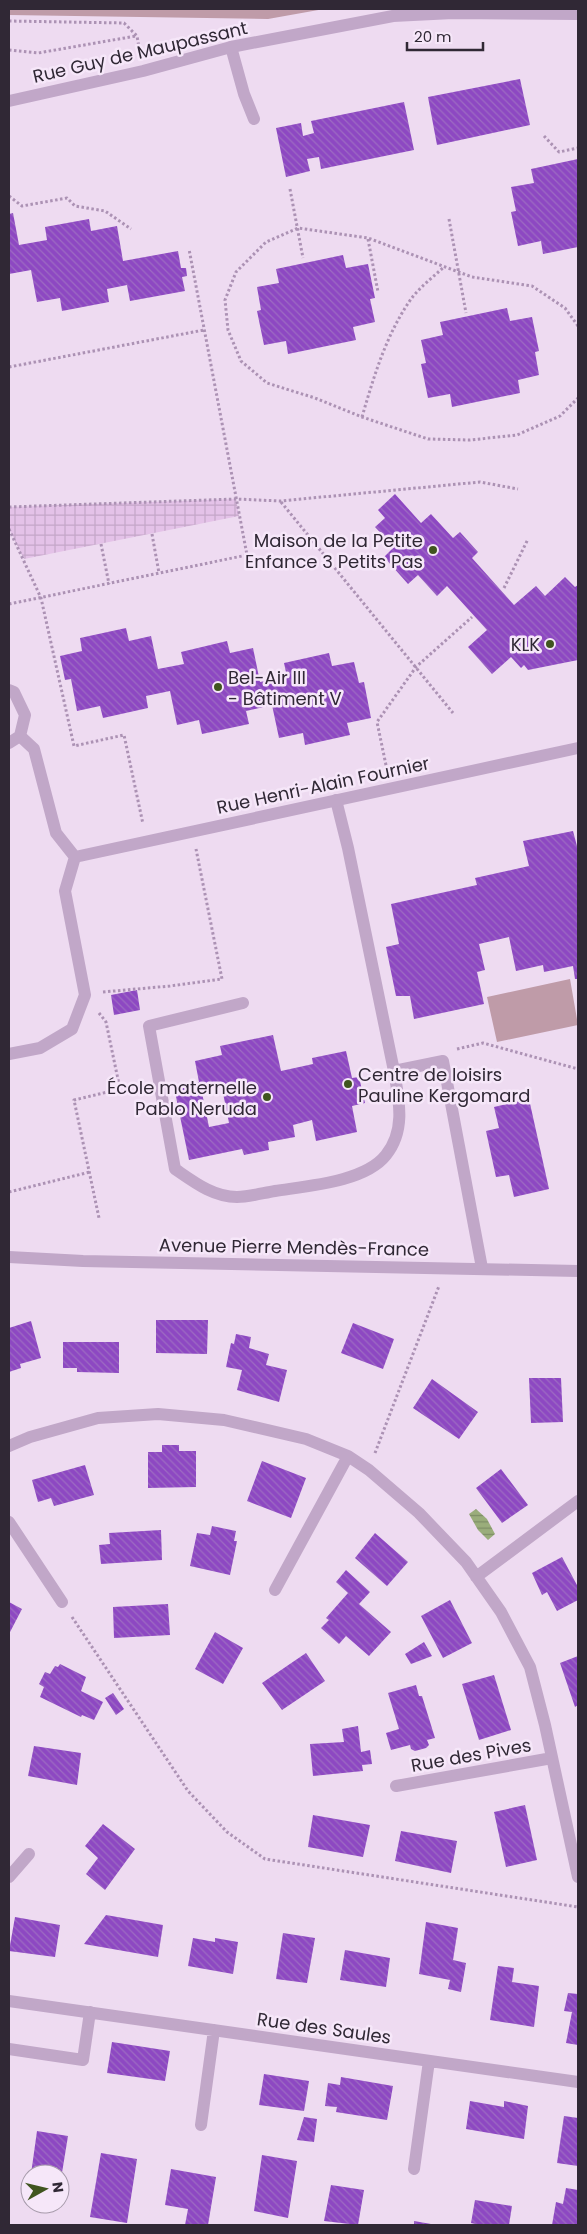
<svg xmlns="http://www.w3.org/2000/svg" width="587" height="2234" font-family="Poppins,sans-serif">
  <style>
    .grass { fill: #bf9ba8 }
    .plaza { fill: url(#plaza-grid) }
    .water { fill: url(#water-rules) }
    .building { fill: url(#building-back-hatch); fill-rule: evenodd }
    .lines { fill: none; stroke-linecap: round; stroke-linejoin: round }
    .path { stroke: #ac92b4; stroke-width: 3; stroke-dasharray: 2.5 2.5; stroke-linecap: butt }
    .service { stroke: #c1a7c8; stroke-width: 12 }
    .minor { stroke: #c1a7c8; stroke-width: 12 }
    .poi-dot { fill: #40551f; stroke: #f6e7f9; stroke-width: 2 }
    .labels { text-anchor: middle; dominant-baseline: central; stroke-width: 5; stroke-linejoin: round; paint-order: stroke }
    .street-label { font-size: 18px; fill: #302835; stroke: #f6e7f9 }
    .poi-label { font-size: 18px; fill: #302835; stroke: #f6e7f9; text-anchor: end }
  </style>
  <defs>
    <pattern id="plaza-grid" width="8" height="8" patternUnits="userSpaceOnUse" patternTransform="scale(1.25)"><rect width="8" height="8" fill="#e4c2e8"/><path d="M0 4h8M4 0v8" fill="none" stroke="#c4a7c8"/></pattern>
    <pattern id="water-rules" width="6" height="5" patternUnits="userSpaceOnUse" patternTransform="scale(1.25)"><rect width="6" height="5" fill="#9aad7b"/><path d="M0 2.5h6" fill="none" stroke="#7e8d66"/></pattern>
    <pattern id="building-back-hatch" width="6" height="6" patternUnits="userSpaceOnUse" patternTransform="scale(1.25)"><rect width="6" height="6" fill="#8d48c2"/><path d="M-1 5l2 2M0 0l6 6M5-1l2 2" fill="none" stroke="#9d6bc2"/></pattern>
  </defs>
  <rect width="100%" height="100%" fill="#eedbf1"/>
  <!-- grass -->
  <path class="grass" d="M 9,9 L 324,9 L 268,19 L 9,15 Z
    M 570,979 L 578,1025 L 497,1042 L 487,997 Z"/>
  <!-- plaza -->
  <path class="plaza" d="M 236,499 L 239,516 L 24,559 L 9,529 L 9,507 Z"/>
  <!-- water -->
  <path class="water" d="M 476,1509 L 487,1519 L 495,1534 L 488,1540 L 478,1530 L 469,1514 Z"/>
  <!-- building -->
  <path class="building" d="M 520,79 L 530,125 L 437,145 L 428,97 Z
    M 404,102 L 414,150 L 321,169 L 319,157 L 307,159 L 310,171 L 286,177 L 276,128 L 301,123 L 303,136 L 314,133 L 311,121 Z
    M 578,159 L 578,247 L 543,254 L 541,241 L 518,246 L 511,212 L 516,211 L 511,187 L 534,183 L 531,169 Z
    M 13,213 L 19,245 L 47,240 L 45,227 L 89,219 L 91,231 L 117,226 L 123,261 L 178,251 L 181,268 L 186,268 L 187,276 L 182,277 L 185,291 L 130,301 L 127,285 L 107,289 L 109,302 L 62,311 L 60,298 L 37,302 L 31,270 L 9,274 L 9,214 Z
    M 343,255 L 346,268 L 368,264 L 375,298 L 370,299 L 375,322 L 353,327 L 356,340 L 288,354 L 286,341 L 264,345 L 257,311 L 261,310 L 257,287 L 279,283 L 276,269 Z
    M 507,308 L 510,321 L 532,317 L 539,351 L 535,352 L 539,375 L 518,380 L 520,393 L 452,407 L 450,394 L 428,398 L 421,364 L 426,363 L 421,340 L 443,335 L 440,322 Z
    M 395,494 L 421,523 L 431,514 L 453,538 L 460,532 L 478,552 L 472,558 L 514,605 L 536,586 L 545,596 L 565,577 L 575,587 L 578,585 L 578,660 L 528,670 L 524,665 L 521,668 L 511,657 L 492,674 L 468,647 L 487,630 L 447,586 L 437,596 L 418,575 L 408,584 L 384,557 L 394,547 L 375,527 L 385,518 L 378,510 Z
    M 126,628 L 129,641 L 151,636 L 158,669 L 184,664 L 181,652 L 227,641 L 230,653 L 253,648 L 260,682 L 287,677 L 284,663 L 329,653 L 332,666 L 354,662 L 359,683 L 364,682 L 371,718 L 347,723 L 350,735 L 305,745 L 303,733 L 279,738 L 272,705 L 246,711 L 249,724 L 202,734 L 199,720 L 177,725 L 170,691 L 146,696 L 148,708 L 103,718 L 100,706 L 77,711 L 71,679 L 65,680 L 60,656 L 82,651 L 80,638 Z
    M 573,831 L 578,850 L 578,979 L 575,979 L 573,966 L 544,972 L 543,965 L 516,971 L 509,937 L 479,944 L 485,970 L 477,972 L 484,1004 L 414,1019 L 410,996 L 396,996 L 386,947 L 399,944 L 391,904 L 477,885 L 475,878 L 529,866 L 523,841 Z
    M 137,990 L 140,1010 L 114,1015 L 111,995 Z
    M 273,1035 L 281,1071 L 313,1064 L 312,1058 L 346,1051 L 352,1078 L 359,1077 L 365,1103 L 352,1106 L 357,1132 L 316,1141 L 312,1120 L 293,1125 L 295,1137 L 268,1142 L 269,1150 L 244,1155 L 242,1149 L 189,1160 L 174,1087 L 199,1082 L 195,1061 L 222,1055 L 220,1046 ZM 221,1083 L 229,1123 L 209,1127 L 201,1088 Z
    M 529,1099 L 549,1189 L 514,1197 L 509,1175 L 496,1177 L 486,1131 L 499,1128 L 494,1107 Z
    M 156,1320 L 208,1320 L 207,1354 L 156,1353 Z
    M 31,1321 L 41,1358 L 20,1364 L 21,1368 L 9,1372 L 9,1328 Z
    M 353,1323 L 394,1339 L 383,1369 L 341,1353 Z
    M 236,1334 L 251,1337 L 249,1348 L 269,1354 L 266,1365 L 287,1370 L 279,1402 L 237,1390 L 242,1370 L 226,1367 L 231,1343 L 234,1344 Z
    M 63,1342 L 119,1342 L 119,1373 L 77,1372 L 77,1368 L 63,1368 Z
    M 529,1378 L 561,1378 L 563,1422 L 531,1423 Z
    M 432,1379 L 478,1412 L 459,1439 L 413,1408 Z
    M 162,1445 L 179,1445 L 179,1451 L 196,1451 L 196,1487 L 148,1488 L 148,1452 L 162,1452 Z
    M 262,1461 L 306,1478 L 291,1518 L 247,1501 Z
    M 85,1465 L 94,1495 L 54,1506 L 51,1498 L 38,1502 L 32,1480 Z
    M 501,1469 L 528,1505 L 502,1523 L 476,1488 Z
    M 212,1526 L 236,1531 L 234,1541 L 237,1541 L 230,1575 L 190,1566 L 197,1533 L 210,1535 Z
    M 161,1530 L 162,1560 L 101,1564 L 99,1545 L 110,1544 L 109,1533 Z
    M 375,1533 L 408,1562 L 387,1586 L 355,1558 Z
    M 562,1557 L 578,1587 L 578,1600 L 557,1611 L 547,1592 L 542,1595 L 532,1573 Z
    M 346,1570 L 370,1592 L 359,1604 L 391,1632 L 369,1656 L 346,1636 L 339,1644 L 321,1628 L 329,1620 L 326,1618 L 348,1593 L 336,1582 Z
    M 450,1600 L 472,1643 L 443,1658 L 421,1616 Z
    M 9,1602 L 22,1609 L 9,1634 Z
    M 168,1604 L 170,1635 L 114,1638 L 113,1607 Z
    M 215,1632 L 243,1648 L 223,1684 L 195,1669 Z
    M 424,1642 L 432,1656 L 411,1664 L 405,1654 Z
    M 306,1653 L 325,1681 L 282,1710 L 262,1683 Z
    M 578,1656 L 578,1705 L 575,1707 L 560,1663 Z
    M 60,1664 L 86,1677 L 81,1691 L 103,1702 L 94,1720 L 82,1715 L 81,1717 L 40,1697 L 44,1687 L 39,1684 L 45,1672 L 50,1674 L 55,1666 L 58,1667 Z
    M 494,1675 L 511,1730 L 479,1740 L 462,1684 Z
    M 416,1685 L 419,1696 L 422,1696 L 435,1738 L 427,1740 L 429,1745 L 426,1748 L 415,1751 L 411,1749 L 410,1745 L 391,1750 L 386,1733 L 399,1729 L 388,1693 Z
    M 113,1693 L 124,1709 L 116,1715 L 105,1698 Z
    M 358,1726 L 361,1752 L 370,1750 L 372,1764 L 362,1765 L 363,1771 L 313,1776 L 310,1744 L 344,1742 L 342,1729 Z
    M 34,1746 L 81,1753 L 77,1785 L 28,1776 Z
    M 525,1805 L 537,1860 L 506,1867 L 494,1812 Z
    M 313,1815 L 370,1825 L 363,1857 L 308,1847 Z
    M 103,1824 L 135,1849 L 105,1890 L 86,1874 L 98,1858 L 85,1846 Z
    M 401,1831 L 457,1841 L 451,1873 L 395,1861 Z
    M 106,1915 L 163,1925 L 158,1957 L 84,1944 Z
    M 15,1917 L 60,1925 L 55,1957 L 9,1951 Z
    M 426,1922 L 458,1928 L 453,1960 L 466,1963 L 461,1992 L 448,1989 L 450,1980 L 419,1974 Z
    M 283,1933 L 315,1938 L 307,1983 L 276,1979 Z
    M 193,1938 L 215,1942 L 215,1938 L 238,1942 L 233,1974 L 188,1966 Z
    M 345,1950 L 390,1958 L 386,1987 L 340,1980 Z
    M 498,1966 L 514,1968 L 512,1982 L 539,1986 L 534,2027 L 490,2020 Z
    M 568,1993 L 578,1994 L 578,2045 L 566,2043 L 572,2012 L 564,2011 Z
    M 112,2042 L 170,2051 L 165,2081 L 107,2073 Z
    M 264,2074 L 309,2081 L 304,2111 L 259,2105 Z
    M 341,2077 L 393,2086 L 387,2120 L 336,2112 L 337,2107 L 325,2106 L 328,2083 L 340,2085 Z
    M 470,2101 L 504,2107 L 504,2101 L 528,2106 L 524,2139 L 466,2129 Z
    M 564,2116 L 578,2118 L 578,2166 L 557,2163 Z
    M 304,2117 L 317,2119 L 314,2142 L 297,2140 Z
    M 37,2131 L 68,2136 L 61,2179 L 60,2174 L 31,2174 Z
    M 101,2153 L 137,2159 L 127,2223 L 90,2217 Z
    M 262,2155 L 297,2161 L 288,2218 L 254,2211 Z
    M 171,2169 L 216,2177 L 208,2225 L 185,2225 L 188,2209 L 165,2205 Z
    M 331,2185 L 364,2190 L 358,2225 L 324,2221 Z
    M 566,2188 L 578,2190 L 578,2225 L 552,2225 L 556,2202 L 563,2204 Z
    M 475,2200 L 512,2206 L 509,2225 L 480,2225 L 471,2223 Z
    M 414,2221 L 431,2224 L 431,2225 L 414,2225 Z"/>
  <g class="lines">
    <!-- path -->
    <path class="path" d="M 9,21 L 124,23 L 137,36 L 140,53
      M 9,50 L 38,53 L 136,36
      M 544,136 L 559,152 L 578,148
      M 290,189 L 303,258
      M 9,196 L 22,206 L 67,198 L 75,206 L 105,211 L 131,229
      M 449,219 L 466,313
      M 368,239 L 378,292
      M 578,326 L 565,308 L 532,286 L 472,277 L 368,238 L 298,228 L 266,242 L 236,272 L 225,300 L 228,330 L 241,361 L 267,383 L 315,398 L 362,417 L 428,439 L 470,440 L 517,435 L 560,416 L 578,398
      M 9,367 L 204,330
      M 362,417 C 374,376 386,335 411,299 C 420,287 433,277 444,267
      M 281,502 L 453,713
      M 9,507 L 236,499 L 280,501 L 480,482 L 518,489
      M 9,529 L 41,598 L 74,746 L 124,735 L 143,824
      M 152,534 L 159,573
      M 101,544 L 109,584
      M 504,588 L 528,539
      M 9,604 L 247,555 L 189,249
      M 387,770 L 377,722 L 416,667 L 472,617
      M 103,992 L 170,986 L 222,979 L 196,849
      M 99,1013 L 106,1022 L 120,1089 L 74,1100 L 99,1218
      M 457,1049 L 483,1043 L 578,1069
      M 9,1192 L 90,1172
      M 375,1453 L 439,1286
      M 72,1617 L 188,1791 L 227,1832 L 265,1859 L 578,1907"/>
    <!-- service -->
    <path class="service" d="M 231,47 L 244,94 L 254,119
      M 336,800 L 348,848 L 394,1071 L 443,1061 L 482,1268
      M 243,1003 L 149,1026 L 175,1169 C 194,1182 213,1197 237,1197 C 249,1197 263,1193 275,1191 C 307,1186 365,1182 386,1155 C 406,1130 399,1100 394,1071"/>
    <!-- minor -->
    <path class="minor" d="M 9,101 L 143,71 L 231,47 L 393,16 L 453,13 L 578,14
      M 9,690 L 14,692 L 25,715 L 20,736 L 9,743
      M 75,857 L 578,748
      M 9,1054 L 40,1048 L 72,1029 L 85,995 L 65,891 L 75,857 L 56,833 L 34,749 L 20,736
      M 9,1257 L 83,1261 L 578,1271
      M 9,1446 L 30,1437 L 98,1418 L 158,1414 L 224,1420 L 306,1439 L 348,1456 L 369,1470 L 419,1513 L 466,1562 L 501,1612 L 530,1667 L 545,1725 L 578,1877
      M 9,1522 L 62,1602
      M 476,1577 L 578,1501
      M 275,1590 L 348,1456
      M 396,1786 L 552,1758
      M 9,1877 L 29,1854
      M 9,2001 L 578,2082
      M 9,2049 L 83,2060 L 90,2012
      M 201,2125 L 214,2030
      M 414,2169 L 429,2061"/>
  </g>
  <!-- markers -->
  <g class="poi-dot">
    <circle cx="433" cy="550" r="5"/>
    <circle cx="550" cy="644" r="5"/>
    <circle cx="218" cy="687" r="5"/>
    <circle cx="348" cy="1084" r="5"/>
    <circle cx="267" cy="1097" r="5"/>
  </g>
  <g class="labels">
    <!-- street labels -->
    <g class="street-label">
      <text transform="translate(140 52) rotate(-13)">Rue Guy de Maupassant</text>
      <text transform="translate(323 785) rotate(-12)">Rue Henri-Alain Fournier</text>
      <text transform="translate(294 1247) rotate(1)">Avenue Pierre Mendès-France</text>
      <text transform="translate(471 1755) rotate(-10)">Rue des Pives</text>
      <text transform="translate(324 2028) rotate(8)">Rue des Saules</text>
    </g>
    <!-- poi labels -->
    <g class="poi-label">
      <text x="423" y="540">Maison de la Petite<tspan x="423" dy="21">Enfance 3 Petits Pas</tspan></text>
      <text x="540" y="644">KLK</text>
      <text x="228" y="677" text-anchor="start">Bel-Air III<tspan x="228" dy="21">- Bâtiment V</tspan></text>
      <text x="358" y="1074" text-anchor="start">Centre de loisirs<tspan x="358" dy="21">Pauline Kergomard</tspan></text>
      <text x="257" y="1087">École maternelle<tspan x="257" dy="21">Pablo Neruda</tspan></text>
    </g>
  </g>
  <!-- border -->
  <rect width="587" height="2234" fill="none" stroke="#302835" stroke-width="20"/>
  <!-- north arrow -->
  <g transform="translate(45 2189) rotate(82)"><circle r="24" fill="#f6e7f9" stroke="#a79bab"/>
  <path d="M0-4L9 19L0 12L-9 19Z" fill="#40551f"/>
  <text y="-8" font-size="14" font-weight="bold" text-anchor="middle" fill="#302835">N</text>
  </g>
  <!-- scale -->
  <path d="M407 42v8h76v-8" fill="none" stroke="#302835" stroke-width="2.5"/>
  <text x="414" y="42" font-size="15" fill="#302835" stroke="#f6e7f9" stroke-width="4" paint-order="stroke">20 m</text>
</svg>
